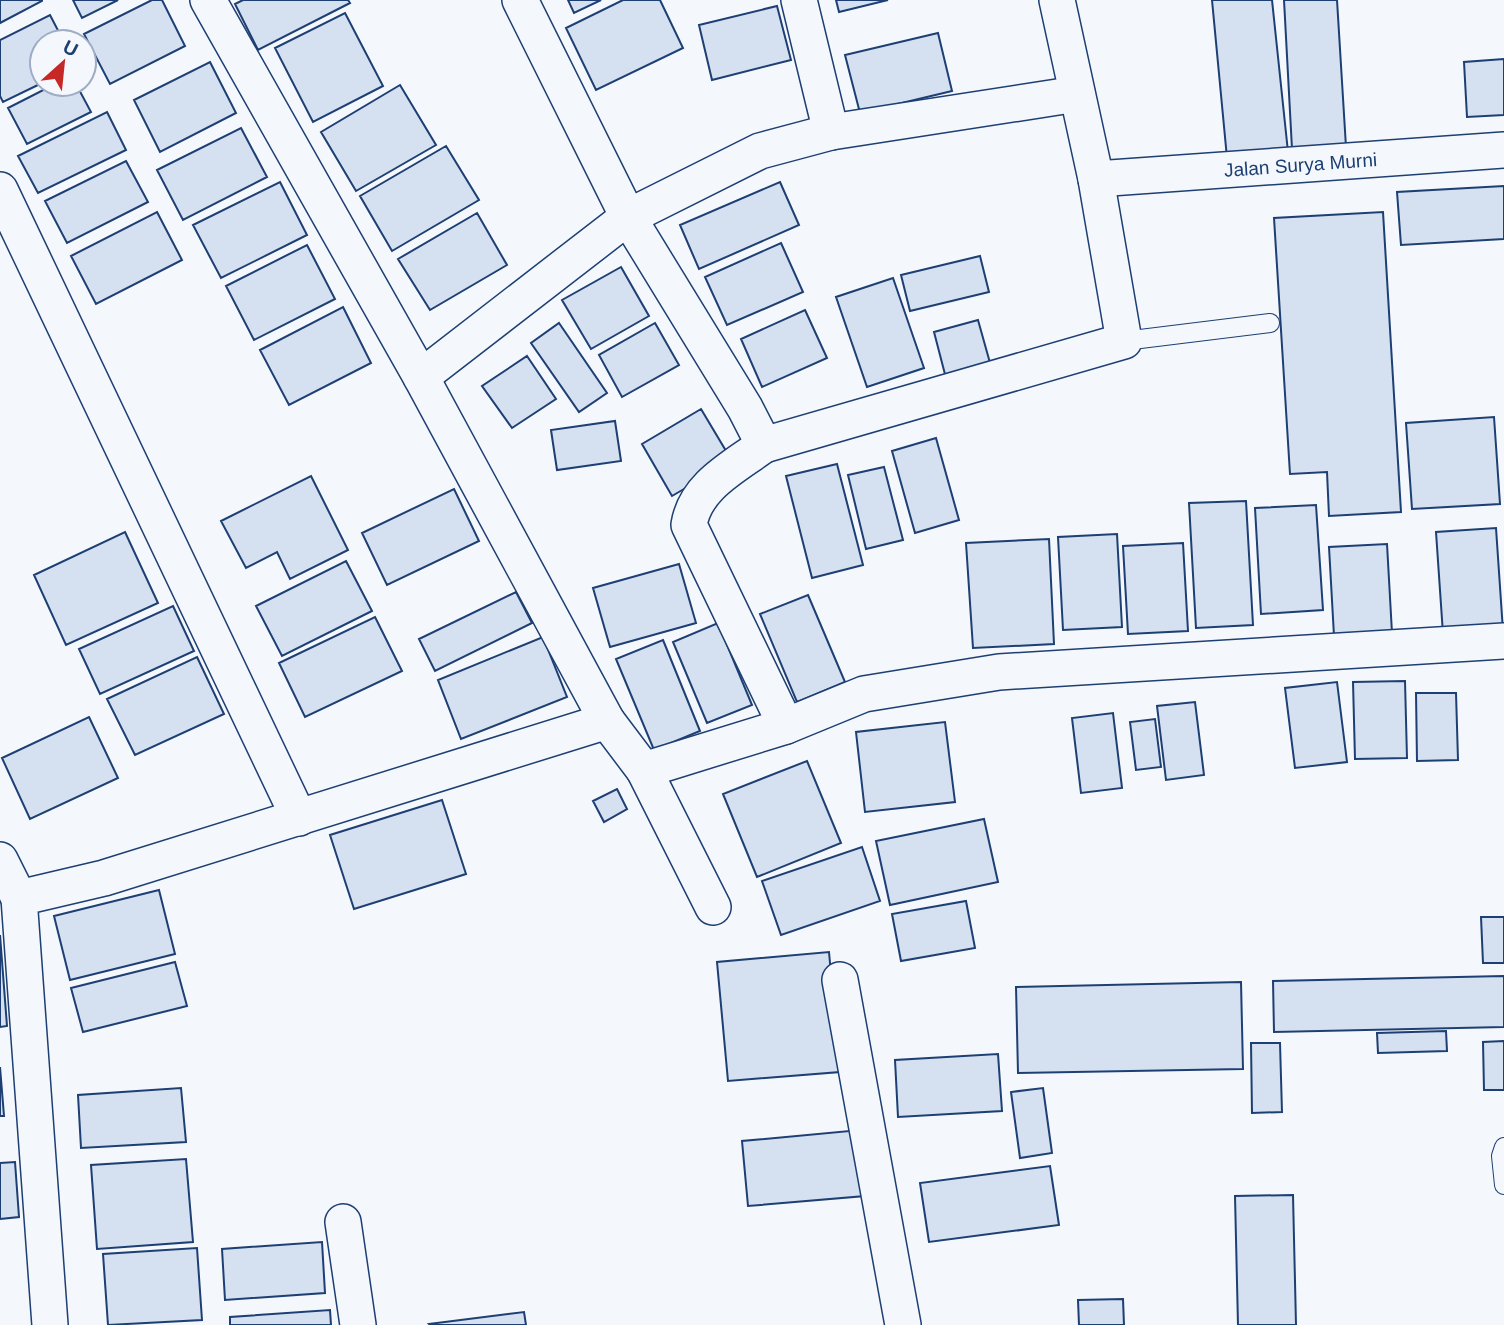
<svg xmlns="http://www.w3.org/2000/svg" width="1504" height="1325" font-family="Arial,sans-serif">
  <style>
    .building { fill: #d5e0f0; stroke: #1d3f73; stroke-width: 2 }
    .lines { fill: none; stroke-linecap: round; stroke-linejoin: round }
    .lane-casing { stroke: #1d3f73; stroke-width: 20 }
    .street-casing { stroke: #1d3f73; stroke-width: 38 }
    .lane { stroke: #f4f7fb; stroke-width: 18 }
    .street { stroke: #f4f7fb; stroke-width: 35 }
    .labels { text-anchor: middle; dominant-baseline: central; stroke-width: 5; stroke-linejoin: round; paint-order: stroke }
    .street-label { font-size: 19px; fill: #1d3f73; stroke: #f4f7fb }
  </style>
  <rect width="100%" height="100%" fill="#f4f7fb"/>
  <!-- building -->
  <path class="building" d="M 0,0 L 42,0 L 42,1 L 0,23 Z
    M 73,0 L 118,0 L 82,18 Z
    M 152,0 L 162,0 L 185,46 L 110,84 L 84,34 Z
    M 243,0 L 348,0 L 350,3 L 258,50 L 235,4 Z
    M 568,0 L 601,0 L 574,13 Z
    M 623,0 L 660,0 L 683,48 L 596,90 L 566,28 Z
    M 836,0 L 888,0 L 839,12 Z
    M 1212,0 L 1272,0 L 1288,152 L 1227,158 Z
    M 1284,0 L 1337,0 L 1346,147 L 1292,149 Z
    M 777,6 L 791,60 L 712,80 L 699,25 Z
    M 345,13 L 383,86 L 313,122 L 275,48 Z
    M 50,15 L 64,42 L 42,42 L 42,83 L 3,102 L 0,96 L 0,40 Z
    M 938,33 L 952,91 L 860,113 L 845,55 Z
    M 1504,59 L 1504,115 L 1467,117 L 1464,62 Z
    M 210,62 L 236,113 L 160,152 L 134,100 Z
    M 55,84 L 76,84 L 91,112 L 27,144 L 8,108 Z
    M 400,85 L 436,145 L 356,191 L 321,132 Z
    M 107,112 L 126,150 L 38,193 L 18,156 Z
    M 241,128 L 267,177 L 183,220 L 157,170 Z
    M 446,146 L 479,200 L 392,251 L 360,196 Z
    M 126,161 L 148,202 L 67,243 L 45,201 Z
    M 280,182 L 307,235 L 221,278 L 193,225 Z
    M 780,182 L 799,225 L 699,269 L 680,225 Z
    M 1504,186 L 1504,239 L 1401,245 L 1397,192 Z
    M 157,212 L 182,260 L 96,304 L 71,256 Z
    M 1383,212 L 1401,512 L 1329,516 L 1327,472 L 1290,474 L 1274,218 Z
    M 477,213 L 507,265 L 430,310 L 398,259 Z
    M 781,243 L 803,292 L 727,325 L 705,277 Z
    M 307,245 L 335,299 L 254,340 L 226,286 Z
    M 980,256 L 989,292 L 910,311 L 901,275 Z
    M 621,267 L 649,316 L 591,349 L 562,300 Z
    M 893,278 L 924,368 L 867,387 L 836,297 Z
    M 343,307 L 371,363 L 289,405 L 260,350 Z
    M 805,310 L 827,358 L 762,387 L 741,339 Z
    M 978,320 L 992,370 L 947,382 L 934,332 Z
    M 559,323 L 607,393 L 579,412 L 531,343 Z
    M 655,323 L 679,365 L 622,397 L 599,355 Z
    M 527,356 L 556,399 L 512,428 L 482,386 Z
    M 701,409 L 732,461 L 672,496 L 642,444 Z
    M 1494,417 L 1500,504 L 1412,509 L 1406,423 Z
    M 615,421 L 621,461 L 557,470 L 551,430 Z
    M 936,438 L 959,520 L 915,533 L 892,451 Z
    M 837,464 L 863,565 L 812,578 L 786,476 Z
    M 884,467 L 903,540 L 866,549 L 848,475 Z
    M 311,476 L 348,550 L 290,579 L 277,552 L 246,568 L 221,521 Z
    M 454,489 L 479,541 L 387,585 L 362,533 Z
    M 1246,501 L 1253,625 L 1196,628 L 1189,503 Z
    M 1316,505 L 1323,610 L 1261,614 L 1255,508 Z
    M 1496,528 L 1503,631 L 1443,634 L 1436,532 Z
    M 125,532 L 158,603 L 66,645 L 34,575 Z
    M 1117,534 L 1122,627 L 1063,630 L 1058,537 Z
    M 1049,539 L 1054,644 L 973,648 L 966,543 Z
    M 1183,543 L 1188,631 L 1128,634 L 1123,546 Z
    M 1387,544 L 1392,633 L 1334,636 L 1329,547 Z
    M 346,561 L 372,611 L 282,656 L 256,606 Z
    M 679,564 L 696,623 L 610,647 L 593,588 Z
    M 516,592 L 532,623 L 435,671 L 419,639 Z
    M 808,595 L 845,682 L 797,702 L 760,614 Z
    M 173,606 L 194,651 L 100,694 L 79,649 Z
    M 375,617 L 402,671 L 305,717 L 279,663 Z
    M 718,623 L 752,705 L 707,723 L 673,642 Z
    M 543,637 L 567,697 L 461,739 L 438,680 Z
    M 663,640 L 700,731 L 654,750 L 616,659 Z
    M 197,657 L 224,714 L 135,755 L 107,699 Z
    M 1405,681 L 1407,758 L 1355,759 L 1353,682 Z
    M 1337,682 L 1347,762 L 1295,768 L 1285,688 Z
    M 1416,693 L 1456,693 L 1458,760 L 1417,761 Z
    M 1195,702 L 1204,775 L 1166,780 L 1157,706 Z
    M 1113,713 L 1122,788 L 1081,793 L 1072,718 Z
    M 89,717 L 118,778 L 30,819 L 2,758 Z
    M 1155,719 L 1161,767 L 1136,770 L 1130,722 Z
    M 945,722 L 955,802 L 865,812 L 856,732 Z
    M 807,761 L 841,843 L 757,877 L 723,794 Z
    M 617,789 L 627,809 L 604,822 L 593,801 Z
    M 442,800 L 466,874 L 354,909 L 330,835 Z
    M 984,819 L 998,882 L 890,905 L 876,841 Z
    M 862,847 L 880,901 L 781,935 L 762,881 Z
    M 159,890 L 175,954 L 70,980 L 54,916 Z
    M 966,901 L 975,948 L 901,961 L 892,914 Z
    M 1481,917 L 1504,917 L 1504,963 L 1483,963 Z
    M 0,935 L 7,1026 L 0,1027 Z
    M 829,952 L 840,1072 L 728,1081 L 717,962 Z
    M 175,962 L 187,1006 L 83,1032 L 71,988 Z
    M 1504,976 L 1504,1027 L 1274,1032 L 1273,981 Z
    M 1241,982 L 1243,1069 L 1018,1073 L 1016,987 Z
    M 1446,1031 L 1447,1051 L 1378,1053 L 1377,1033 Z
    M 1504,1041 L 1504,1090 L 1484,1090 L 1483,1042 Z
    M 1251,1043 L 1280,1043 L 1282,1112 L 1252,1113 Z
    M 998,1054 L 1002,1111 L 898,1117 L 895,1060 Z
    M 0,1067 L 4,1116 L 0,1116 Z
    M 181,1088 L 186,1142 L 81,1148 L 78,1095 Z
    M 1043,1088 L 1052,1153 L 1020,1158 L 1011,1092 Z
    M 860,1130 L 865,1196 L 748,1206 L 742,1141 Z
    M 186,1159 L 193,1242 L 97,1249 L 91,1165 Z
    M 15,1162 L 19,1217 L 0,1219 L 0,1163 Z
    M 1050,1166 L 1059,1225 L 929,1242 L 920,1183 Z
    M 1293,1195 L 1296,1325 L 1238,1325 L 1235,1196 Z
    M 322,1242 L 325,1293 L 225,1300 L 222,1249 Z
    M 197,1248 L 202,1320 L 108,1325 L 103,1254 Z
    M 1123,1299 L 1124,1325 L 1079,1325 L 1078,1300 Z
    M 330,1310 L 331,1325 L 230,1325 L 230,1317 Z
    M 524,1312 L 526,1325 L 430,1325 L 429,1324 Z"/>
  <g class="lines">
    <!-- lane casing -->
    <g class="lane-casing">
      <path id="lane" d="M 1124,341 L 1270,323
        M 1504,1147 L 1501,1156 L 1504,1185"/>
    </g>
    <!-- street casing -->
    <g class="street-casing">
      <g id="street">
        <path d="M 208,0 L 421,377 L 607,721 L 644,770 L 786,726 L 864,694 L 999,672 L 1504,641"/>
        <path d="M 520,0 L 628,217 L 745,408 L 764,445 L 1124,341 L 1096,179 L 1057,0"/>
        <path d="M 799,0 L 831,132"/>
        <path id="s1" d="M 1096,179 L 1504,150"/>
        <path d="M 0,190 L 299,818"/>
        <path d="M 421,377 L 628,217 L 760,151 L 831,132 L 1077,94"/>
        <path d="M 764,445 C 734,467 695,486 689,525 L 786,726"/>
        <path d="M 644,770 L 713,907"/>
        <path d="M 0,860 L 19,898"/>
        <path d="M 840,980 L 903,1325"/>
        <path d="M 343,1222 L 358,1325"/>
        <path d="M 50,1325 L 19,898 L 104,878 L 607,721"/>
      </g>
    </g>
    <!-- lane -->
    <use href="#lane" class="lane"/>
    <!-- street -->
    <use href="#street" class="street"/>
  </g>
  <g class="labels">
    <!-- street labels -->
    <g class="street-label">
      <text stroke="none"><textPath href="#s1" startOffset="205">Jalan Surya Murni</textPath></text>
    </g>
  </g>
  <!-- north arrow -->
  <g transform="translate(63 63) rotate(27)"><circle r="33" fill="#f4f7fb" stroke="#9eadc5" stroke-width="2"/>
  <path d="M0-5L12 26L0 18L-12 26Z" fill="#c62828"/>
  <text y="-10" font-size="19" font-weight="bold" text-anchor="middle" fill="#1d3f73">U</text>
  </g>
</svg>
